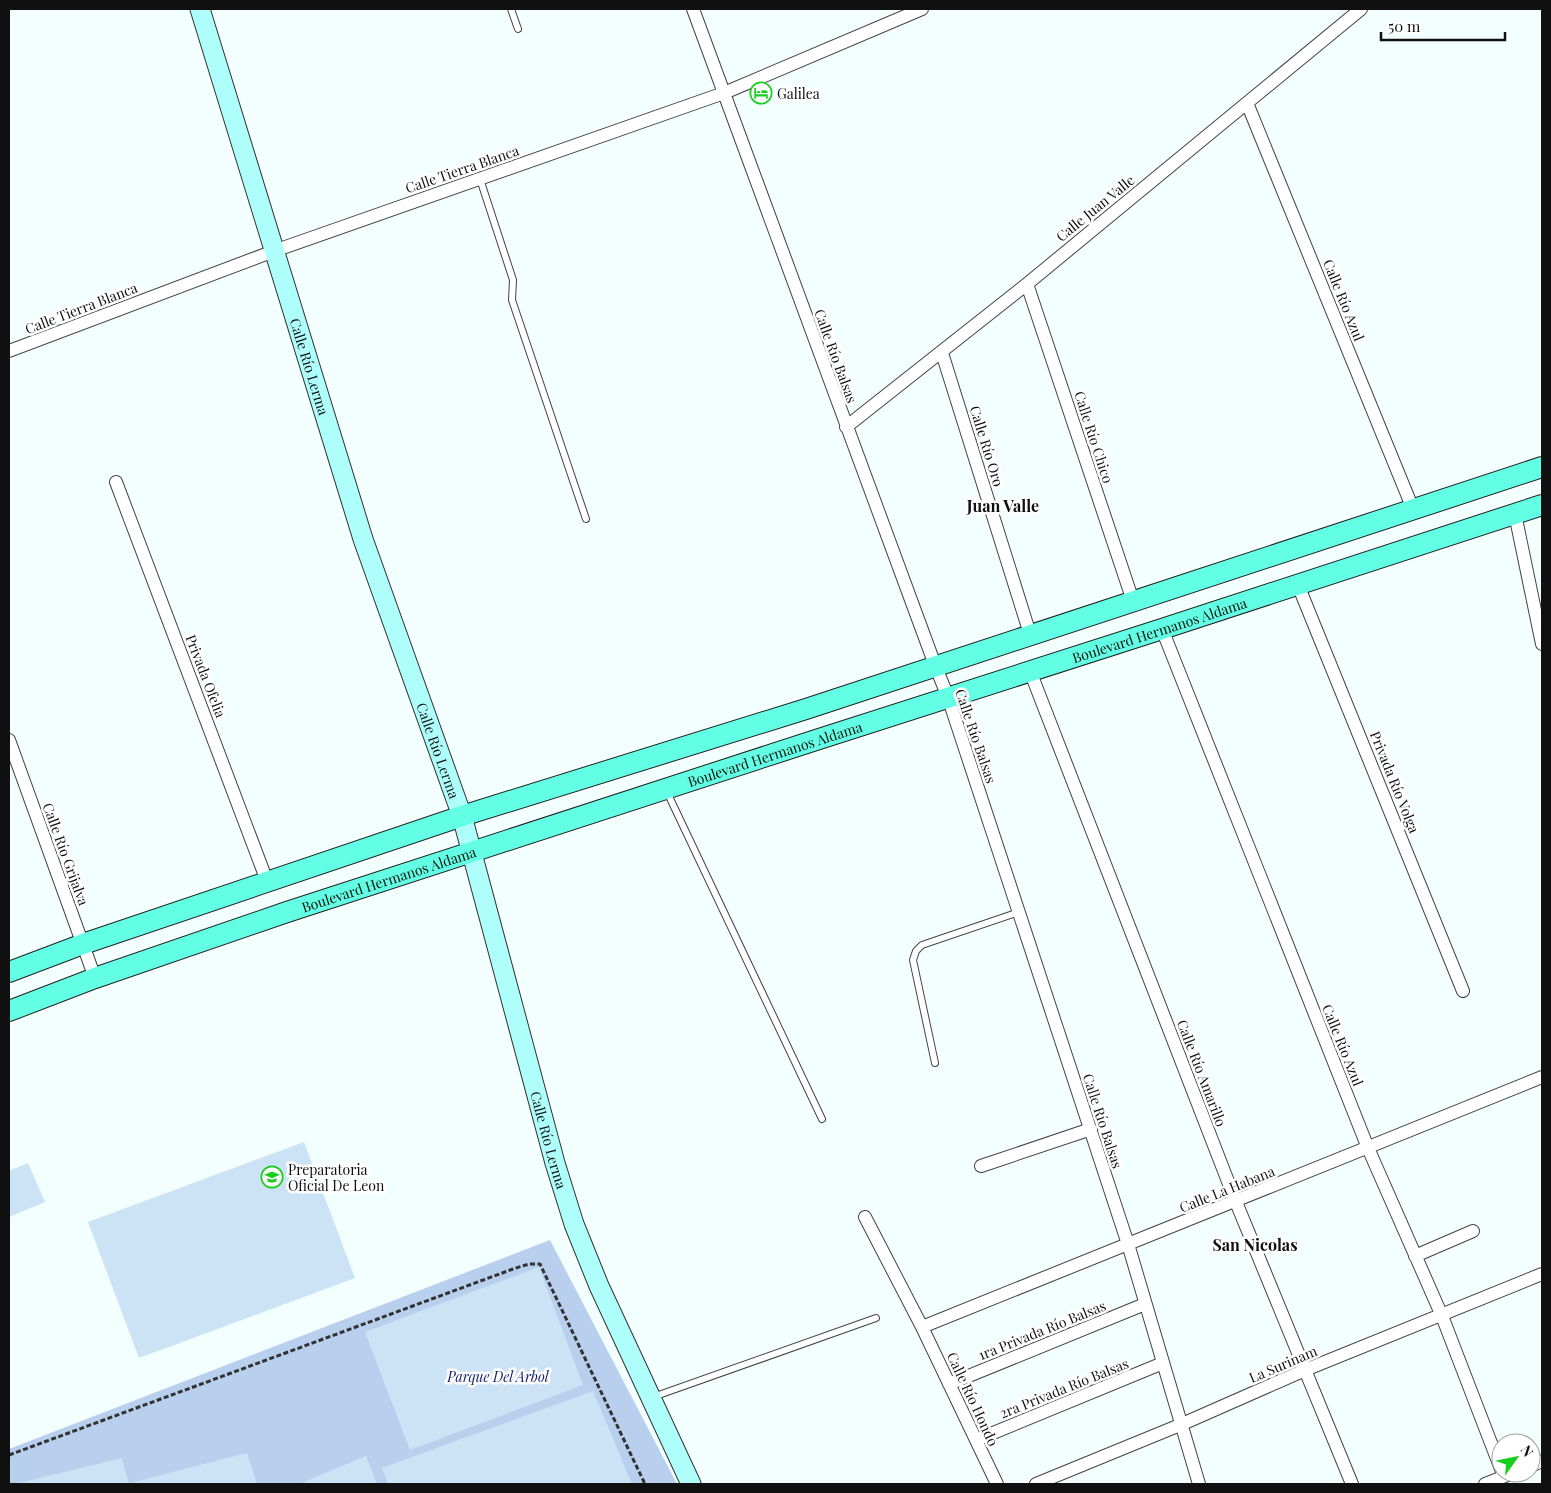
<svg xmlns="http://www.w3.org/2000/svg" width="1551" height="1493" font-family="'Playfair Display',serif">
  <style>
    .green { fill: #b8d0ee }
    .pitch { fill: #cbe3f4 }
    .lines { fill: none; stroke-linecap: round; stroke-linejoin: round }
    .lane-casing { stroke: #434343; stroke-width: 8 }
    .street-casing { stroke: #434343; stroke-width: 14 }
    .secondary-casing { stroke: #323232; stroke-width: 21 }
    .primary-casing { stroke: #212121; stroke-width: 22 }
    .path { stroke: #323232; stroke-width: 3; stroke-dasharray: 5 2.5; stroke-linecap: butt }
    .lane { stroke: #fff; stroke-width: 6 }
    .street { stroke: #fff; stroke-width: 12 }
    .secondary { stroke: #aefffc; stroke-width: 19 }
    .primary { stroke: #63ffe5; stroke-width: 20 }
    .labels { text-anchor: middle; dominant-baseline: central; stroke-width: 5; stroke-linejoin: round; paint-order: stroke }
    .poi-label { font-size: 14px; fill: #101010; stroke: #fff; text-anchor: start }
    .street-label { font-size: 14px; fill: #101010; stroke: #fff }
    .park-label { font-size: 14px; font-style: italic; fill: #192470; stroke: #fff }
    .quarter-label { font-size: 16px; font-weight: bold; fill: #101010; stroke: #fff }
  </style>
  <rect width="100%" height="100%" fill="#f3fffe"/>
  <!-- green -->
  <path class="green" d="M 550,1240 L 677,1484 L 9,1484 L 9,1449 Z"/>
  <!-- pitch -->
  <path class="pitch" d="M 304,1142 L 355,1278 L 139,1358 L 88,1222 Z
    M 28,1163 L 45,1202 L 9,1217 L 9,1171 Z
    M 539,1267 L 583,1385 L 410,1450 L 365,1332 Z
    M 593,1391 L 632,1484 L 388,1484 L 382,1468 Z
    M 247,1453 L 257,1484 L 131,1483 L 246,1453 Z
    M 366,1456 L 377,1484 L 299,1484 Z
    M 122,1458 L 129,1484 L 15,1484 Z"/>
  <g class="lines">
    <!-- lane casing -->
    <g class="lane-casing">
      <path id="lane" d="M 511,9 L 518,29
        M 480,179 L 513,280 L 512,300 L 586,519
        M 667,792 L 822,1119
        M 935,1063 L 913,960 L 916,951 L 922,945 L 1019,912
        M 653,1397 L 876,1318"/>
    </g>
    <!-- street casing -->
    <g class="street-casing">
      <path id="street" d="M 693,9 L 935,665 L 948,697 L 1128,1244 L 1199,1484
        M 1247,103 L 1413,509
        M 1027,284 L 1133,601
        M 9,351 L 274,251 L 724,93 L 922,9
        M 942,353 L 1030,634
        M 846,427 L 1027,284 L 1361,9
        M 116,482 L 267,881
        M 1515,514 L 1542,644
        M 1298,585 L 1463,991
        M 1162,629 L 1368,1148 L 1442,1316 L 1501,1469
        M 1030,671 L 1236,1202 L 1352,1484
        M 9,740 L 95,978
        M 981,1166 L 1091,1129
        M 865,1217 L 922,1327 L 997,1484
        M 1415,1256 L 1473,1231
        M 922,1327 L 1542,1077
        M 949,1384 L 1145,1304
        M 976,1440 L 1163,1363
        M 1531,1466 L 1542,1461
        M 1036,1484 L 1180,1425 L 1305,1370 L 1542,1274
        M 1485,1484 L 1513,1473"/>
    </g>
    <!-- secondary casing -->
    <g class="secondary-casing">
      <g id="secondary">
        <path id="s1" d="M 200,9 L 363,539 L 462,816 L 555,1163 L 574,1224 L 599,1286 L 691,1484"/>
      </g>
    </g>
    <!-- primary casing -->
    <g class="primary-casing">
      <g id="primary">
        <path d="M 9,972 L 83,944 L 462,816 L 806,709 L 1542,467"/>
        <path id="s2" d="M 9,1011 L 95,978 L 287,912 L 816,740 L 1162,629 L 1542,505"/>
      </g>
    </g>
    <!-- path -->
    <path class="path" d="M 9,1455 L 513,1269 L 529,1264 L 540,1264 L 645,1484"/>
    <!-- lane -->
    <use href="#lane" class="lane"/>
    <!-- street -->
    <use href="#street" class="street"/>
    <!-- secondary -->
    <use href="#secondary" class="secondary"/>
    <!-- primary -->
    <use href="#primary" class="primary"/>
  </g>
  <!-- icons -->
  <defs>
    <g id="hotel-ring" transform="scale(1.125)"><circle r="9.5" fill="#fff" stroke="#19cf1e" stroke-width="1.5"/><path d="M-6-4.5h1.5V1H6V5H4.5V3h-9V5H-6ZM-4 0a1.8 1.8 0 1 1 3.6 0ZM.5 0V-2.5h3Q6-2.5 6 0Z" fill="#19cf1e"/></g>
    <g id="university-ring" transform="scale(1.125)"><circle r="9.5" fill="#fff" stroke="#19cf1e" stroke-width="1.5"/><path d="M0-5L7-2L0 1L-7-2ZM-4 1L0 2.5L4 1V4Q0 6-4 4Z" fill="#19cf1e"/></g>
  </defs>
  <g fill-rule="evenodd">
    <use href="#hotel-ring" x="761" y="93"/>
    <use href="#university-ring" x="272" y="1177"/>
  </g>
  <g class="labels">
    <!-- poi labels -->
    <g class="poi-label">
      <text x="777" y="93">Galilea</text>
      <text x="288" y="1169">Preparatoria<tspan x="288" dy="16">Oficial De Leon</tspan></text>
    </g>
    <!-- street labels -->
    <g class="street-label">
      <text transform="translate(462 169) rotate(-19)">Calle Tierra Blanca</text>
      <text transform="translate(1095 208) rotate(-39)">Calle Juan Valle</text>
      <text transform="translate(1344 300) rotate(68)">Calle Río Azul</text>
      <text transform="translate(81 308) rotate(-21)">Calle Tierra Blanca</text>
      <text transform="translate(836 356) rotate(70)">Calle Río Balsas</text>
      <text stroke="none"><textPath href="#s1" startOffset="374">Calle Río Lerma</textPath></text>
      <text transform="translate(1094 437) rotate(72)">Calle Río Chico</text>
      <text transform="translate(987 446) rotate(73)">Calle Río Oro</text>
      <text stroke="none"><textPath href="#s2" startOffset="1212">Boulevard Hermanos Aldama</textPath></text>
      <text transform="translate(206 676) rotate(69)">Privada Ofelia</text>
      <text transform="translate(976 736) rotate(71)">Calle Río Balsas</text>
      <text stroke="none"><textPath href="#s1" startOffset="779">Calle Río Lerma</textPath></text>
      <text stroke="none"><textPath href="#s2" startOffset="808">Boulevard Hermanos Aldama</textPath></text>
      <text transform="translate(1395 782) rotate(68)">Privada Río Volga</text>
      <text transform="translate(66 854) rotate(70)">Calle Río Grijalva</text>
      <text stroke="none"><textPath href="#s2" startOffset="402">Boulevard Hermanos Aldama</textPath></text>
      <text transform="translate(1343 1045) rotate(68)">Calle Río Azul</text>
      <text transform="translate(1202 1073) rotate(69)">Calle Río Amarillo</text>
      <text transform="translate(1103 1121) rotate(72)">Calle Río Balsas</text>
      <text stroke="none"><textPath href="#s1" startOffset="1184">Calle Río Lerma</textPath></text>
      <text transform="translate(1227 1189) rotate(-22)">Calle La Habana</text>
      <text transform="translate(1042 1330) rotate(-22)">1ra Privada Río Balsas</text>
      <text transform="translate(1283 1364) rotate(-23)">La Surinam</text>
      <text transform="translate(1064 1388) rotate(-22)">2ra Privada Río Balsas</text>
      <text transform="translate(973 1399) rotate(65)">Calle Río Hondo</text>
    </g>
    <!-- park labels -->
    <g class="park-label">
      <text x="498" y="1376">Parque Del Arbol</text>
    </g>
    <!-- quarter labels -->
    <g class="quarter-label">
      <text x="1003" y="505">Juan Valle</text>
      <text x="1255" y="1244">San Nicolas</text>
    </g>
  </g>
  <!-- border -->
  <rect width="1551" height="1493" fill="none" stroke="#101010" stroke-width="20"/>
  <!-- north arrow -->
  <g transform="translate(1516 1458) rotate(57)"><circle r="24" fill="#ffffff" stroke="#9f9f9f"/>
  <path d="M0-4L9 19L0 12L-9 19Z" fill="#19cf1e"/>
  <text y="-8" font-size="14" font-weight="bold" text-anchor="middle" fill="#101010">N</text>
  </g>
  <!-- scale -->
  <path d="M1381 32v8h124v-8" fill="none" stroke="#101010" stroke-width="2.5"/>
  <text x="1388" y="32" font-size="15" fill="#101010" stroke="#ffffff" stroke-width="4" paint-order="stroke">50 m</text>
</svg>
